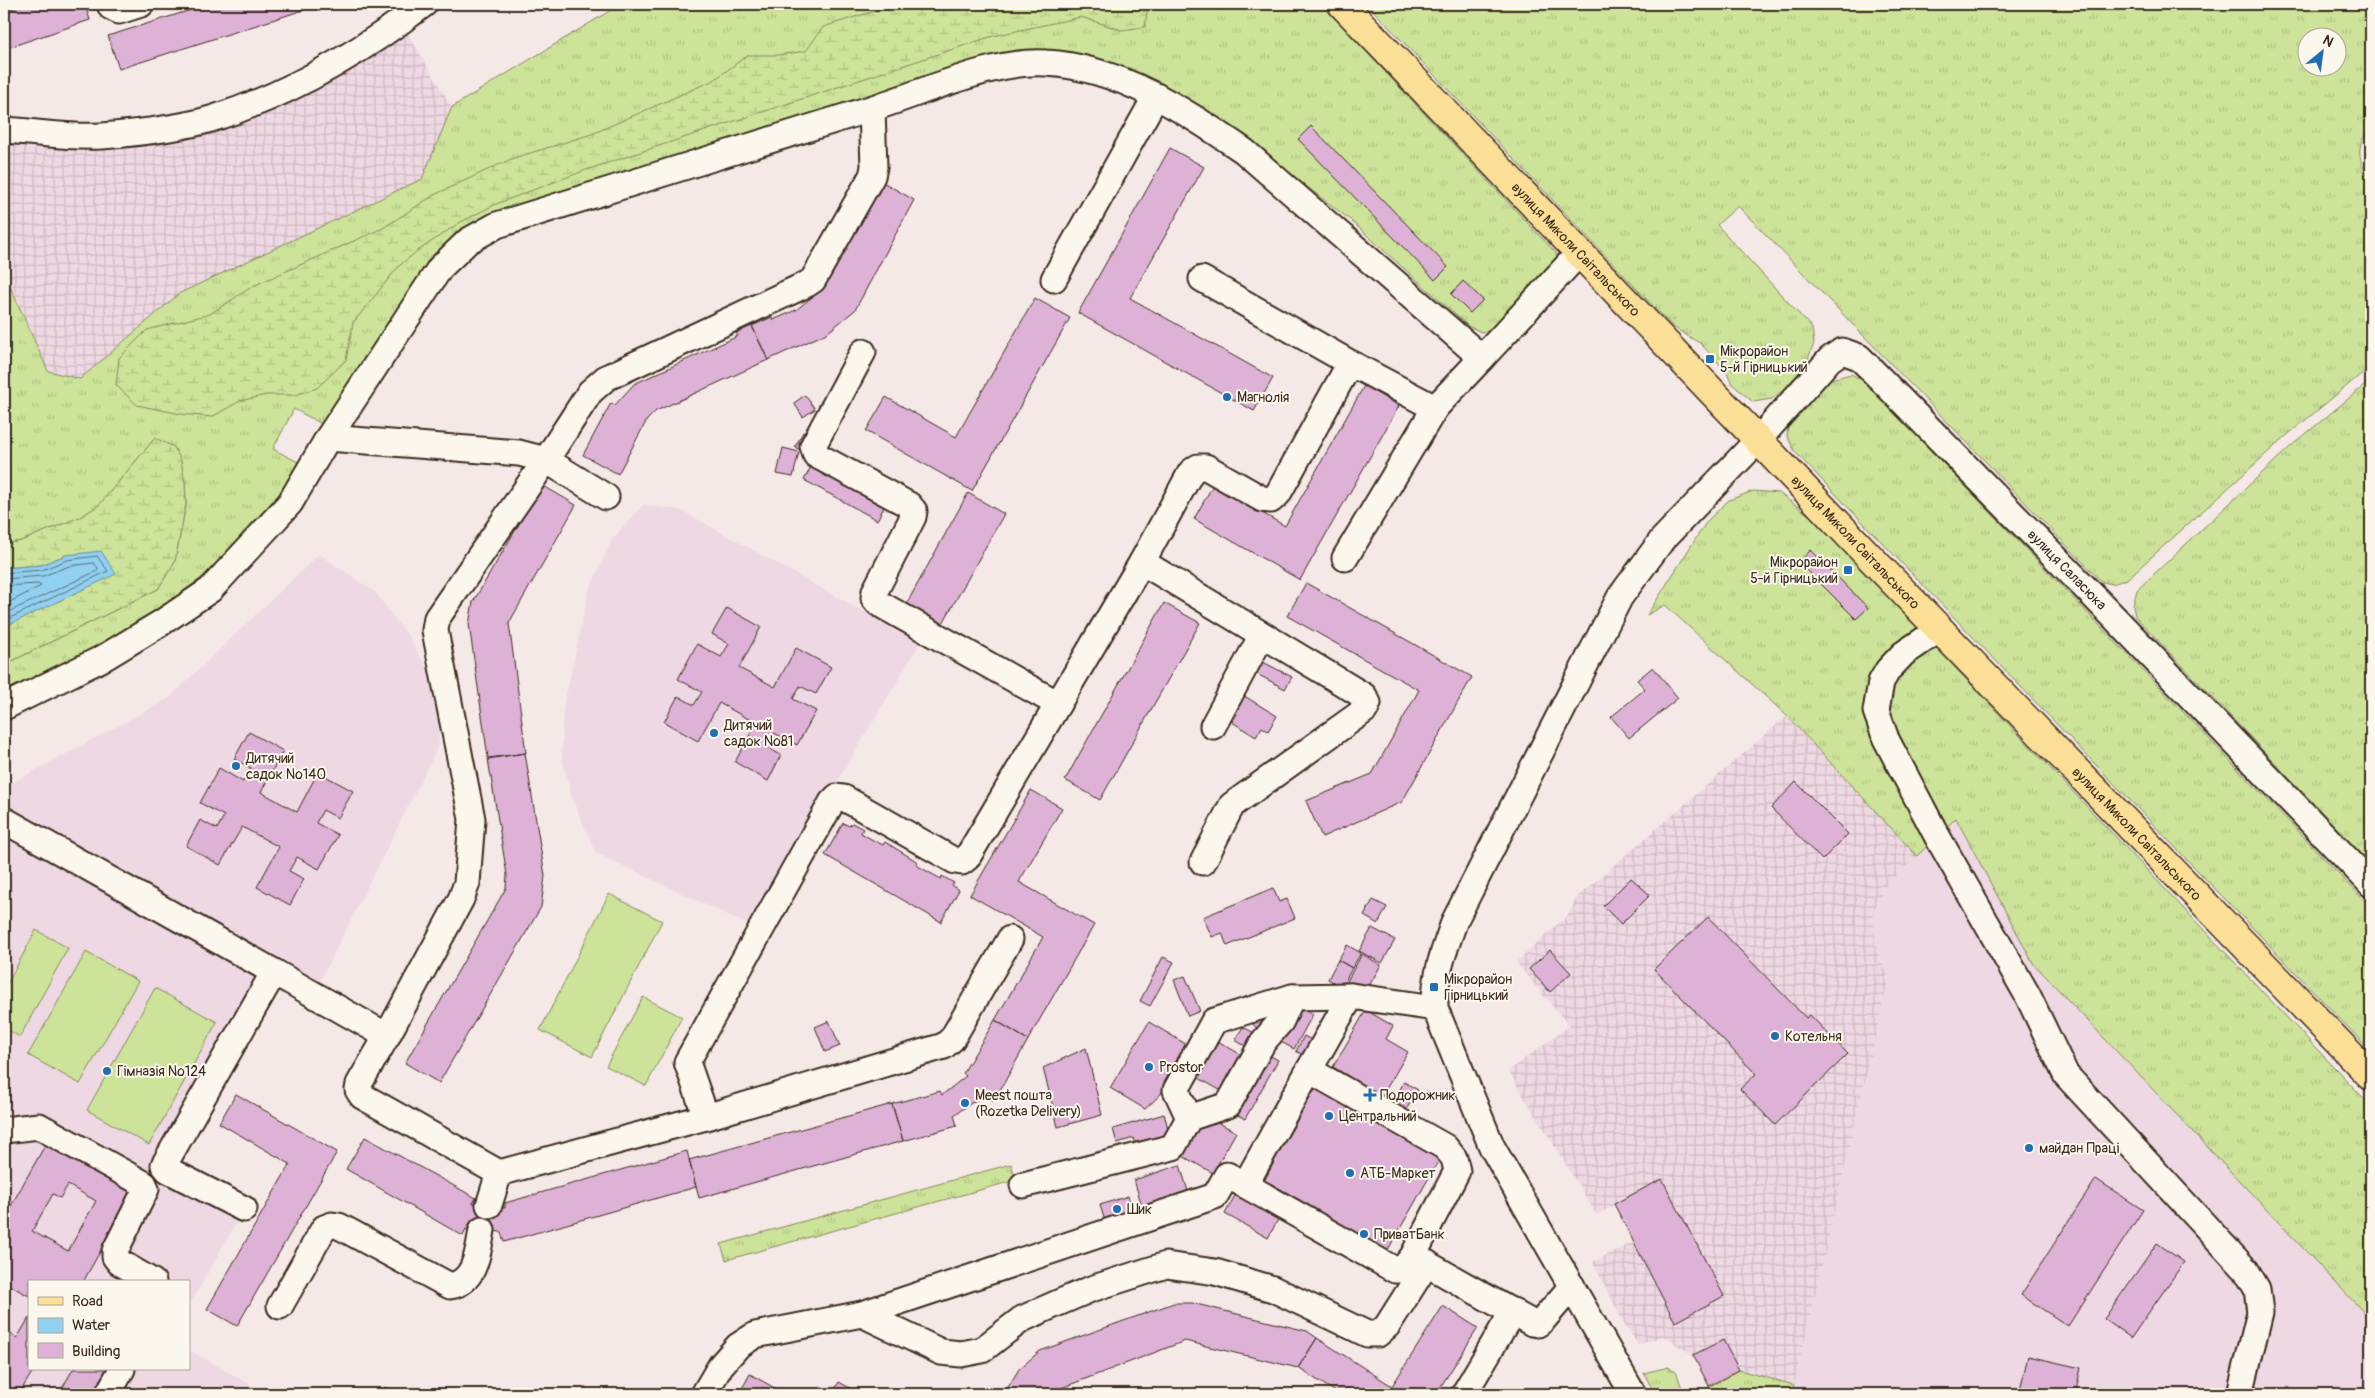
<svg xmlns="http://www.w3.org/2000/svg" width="2375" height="1398" font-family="Pangolin,sans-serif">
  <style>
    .built { fill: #eed8e3 }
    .industrial { fill: url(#industrial-grid) }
    .grass { fill: url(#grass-tufts); stroke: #84865c; fill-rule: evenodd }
    .wetland { fill: url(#wetland-marsh); stroke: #84865c }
    .pitch { fill: #cce399; stroke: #84865c }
    .water { fill: #90d0f1; stroke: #6e8e9d }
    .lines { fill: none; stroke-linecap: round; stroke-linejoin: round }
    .shore { stroke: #5d6c72; stroke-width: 1 }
    .building { fill: #deb2d6; stroke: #3b2a1e; fill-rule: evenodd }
    .minor-casing { stroke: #3b2a1e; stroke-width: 29 }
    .major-casing { stroke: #3b2a1e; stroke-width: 31 }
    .minor { stroke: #fbf7ec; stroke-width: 25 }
    .major { stroke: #fbdf96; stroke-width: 28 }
    .poi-dot { fill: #1f6fb2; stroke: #fbf7ec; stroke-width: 2 }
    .labels { text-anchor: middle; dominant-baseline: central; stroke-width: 4; stroke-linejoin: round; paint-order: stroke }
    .street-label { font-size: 14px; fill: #3b2a1e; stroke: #fbf7ec }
    .poi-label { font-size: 14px; fill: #3b2a1e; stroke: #fbf7ec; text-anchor: start }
  </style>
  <defs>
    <pattern id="industrial-grid" width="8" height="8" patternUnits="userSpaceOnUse" patternTransform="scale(1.25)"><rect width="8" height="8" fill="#eed8e3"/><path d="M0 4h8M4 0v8" fill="none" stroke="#cdbac2"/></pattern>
    <pattern id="grass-tufts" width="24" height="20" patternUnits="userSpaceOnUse" patternTransform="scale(1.25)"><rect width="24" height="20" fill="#cce399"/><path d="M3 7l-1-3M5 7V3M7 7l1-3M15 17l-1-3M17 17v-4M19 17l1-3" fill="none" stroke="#b0c383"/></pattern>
    <pattern id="wetland-marsh" width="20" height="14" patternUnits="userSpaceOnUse" patternTransform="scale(1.25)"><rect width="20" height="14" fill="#cce399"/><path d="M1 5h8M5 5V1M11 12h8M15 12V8" fill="none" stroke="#b0c383"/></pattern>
  </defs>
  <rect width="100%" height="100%" fill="#f5e9e8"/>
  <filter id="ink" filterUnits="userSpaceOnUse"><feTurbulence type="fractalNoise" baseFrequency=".02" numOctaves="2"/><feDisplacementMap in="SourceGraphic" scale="10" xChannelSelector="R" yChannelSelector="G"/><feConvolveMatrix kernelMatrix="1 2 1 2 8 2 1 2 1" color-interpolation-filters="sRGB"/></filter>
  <g filter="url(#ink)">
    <!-- built -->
    <path class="built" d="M 643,505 L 681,510 L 920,643 L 751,926 L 596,853 L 572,799 L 562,757 L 563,709 L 589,590 L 613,538 Z
      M 319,554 L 375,592 L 411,640 L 433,679 L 437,704 L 439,745 L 319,983 L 4,811 L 4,787 L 168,699 Z
      M 1956,818 L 2033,963 L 2371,1320 L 2371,1394 L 1792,1394 L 1889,978 L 1875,945 L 1874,910 L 1885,886 Z
      M 4,827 L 265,974 L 155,1169 L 240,1216 L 189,1306 L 189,1282 L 29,1282 L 29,1369 L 189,1369 L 189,1350 L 267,1394 L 4,1394 Z"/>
    <!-- industrial -->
    <path class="industrial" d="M 400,21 L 452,107 L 423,179 L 391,197 L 180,293 L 80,379 L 48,371 L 4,273 L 4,130 L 211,119 Z
      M 1787,716 L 1917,856 L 1885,886 L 1874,910 L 1875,945 L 1889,978 L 1794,1385 L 1739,1370 L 1723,1340 L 1693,1355 L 1663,1336 L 1638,1345 L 1621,1318 L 1593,1262 L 1633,1242 L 1614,1205 L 1597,1215 L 1508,1071 L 1569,1026 L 1516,962 L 1568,915 L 1577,897 Z"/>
    <!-- grass -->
    <path class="grass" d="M 621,4 L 1321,4 L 1556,253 L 1557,259 L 1493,331 L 1481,332 L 1468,326 L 1349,219 L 1217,118 L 1178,94 L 1137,75 L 1044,52 L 492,216 L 322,424 L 294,409 L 273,449 L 300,463 L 282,499 L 212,570 L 122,636 L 4,697 L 4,665 L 158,589 L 175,561 L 186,504 L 185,482 L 155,438 L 99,505 L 83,516 L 21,541 L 4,544 L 4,273 L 48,371 L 80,379 L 180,293 L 422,179 L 452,107 Z
      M 1367,4 L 2371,4 L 2371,128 C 2355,145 2357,161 2371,178 L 2371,366 L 2285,437 L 2127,579 L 2113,584 L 2102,582 L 1738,206 L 1717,225 L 1812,328 L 1814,344 L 1805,366 L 1784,389 L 1772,399 L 1753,402 L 1732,384 L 1727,372 L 1701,344 L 1673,327 ZM 2308,38 L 2338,38 L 2338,68 L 2308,68 Z
      M 1851,374 L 1864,381 L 2371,907 L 2371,1051 L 1795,452 L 1787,436 L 1788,424 L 1831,379 Z
      M 2371,380 L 2371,864 L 2135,616 L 2133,605 L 2137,590 L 2291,446 Z
      M 1753,491 L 1779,493 L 1813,518 L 2371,1106 L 2371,1320 L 2033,963 L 1956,818 L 1917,856 L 1787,716 L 1665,605 L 1647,615 L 1707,521 L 1729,500 Z
      M 1011,1164 L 1016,1180 L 726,1260 L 721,1244 Z
      M 1668,1367 L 1676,1371 L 1684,1394 L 1655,1394 L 1644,1373 Z
      M 1739,1370 L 1794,1385 L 1792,1394 L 1706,1394 L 1709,1386 Z"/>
    <!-- wetland -->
    <path class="wetland" d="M 897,4 L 1148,5 L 1145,27 L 1121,30 L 1081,17 L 993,36 L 586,170 L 496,204 L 459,223 L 416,252 L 398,267 L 353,323 L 346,360 L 317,388 L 295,395 L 266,395 L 240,401 L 212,417 L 181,414 L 137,405 L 116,385 L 119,358 L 147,330 L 210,314 L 253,286 L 383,228 L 434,195 L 511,159 L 592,134 L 714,80 L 748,55 L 778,55 L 806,51 L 823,27 Z
      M 155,438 L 174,447 L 181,461 L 185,482 L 186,504 L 175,561 L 158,589 L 4,665 L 4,627 L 16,620 L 66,555 L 41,565 L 4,568 L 4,544 L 21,541 L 82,516 L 99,505 Z"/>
    <!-- pitch -->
    <path class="pitch" d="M 609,894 L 662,921 L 592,1057 L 540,1030 Z
      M 36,930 L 68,948 L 20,1037 L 4,1028 L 4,990 Z
      M 86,952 L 138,981 L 80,1084 L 28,1055 Z
      M 155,988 L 217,1022 L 149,1145 L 87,1110 Z
      M 643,997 L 682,1017 L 646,1086 L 606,1066 Z"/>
    <!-- water -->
    <path class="water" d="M 101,551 L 116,574 L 4,627 L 4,568 L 41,565 L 66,555 Z"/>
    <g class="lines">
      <!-- shore -->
      <path class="shore" d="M 4,573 L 42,570 L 67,560 L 97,556 L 108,571 L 4,621
        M 4,579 L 43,576 L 69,566 L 94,563 L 98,568 L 97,571 L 4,614
        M 4,586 L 38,584 L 41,586 L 4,605"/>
    </g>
    <!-- building -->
    <path class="building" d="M 26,4 L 85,4 L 90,20 L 4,49 L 4,11 Z
      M 210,4 L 311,4 L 313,7 L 119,69 L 108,36 Z
      M 1311,126 L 1448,267 L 1435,280 L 1298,139 Z
      M 1170,148 L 1204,167 L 1130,298 L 1273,378 L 1254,411 L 1078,313 Z
      M 881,181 L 914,200 L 855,310 L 827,333 L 768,360 L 752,326 L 772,317 L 773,320 L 796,310 L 817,293 Z
      M 1463,281 L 1483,300 L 1470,313 L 1451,294 Z
      M 1035,298 L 1070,318 L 972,491 L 866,431 L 886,397 L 956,437 Z
      M 752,326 L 768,360 L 656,411 L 647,420 L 618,474 L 583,455 L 611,403 L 615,405 L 634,384 L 738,336 L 736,333 Z
      M 1364,386 L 1399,406 L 1300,580 L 1194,519 L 1213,485 L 1285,526 Z
      M 805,395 L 815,409 L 803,417 L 794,403 Z
      M 803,432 L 812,436 L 803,452 L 795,447 Z
      M 783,448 L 799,452 L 793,477 L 777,474 Z
      M 814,461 L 887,502 L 877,520 L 804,480 Z
      M 542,485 L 576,505 L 509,623 L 526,753 L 488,758 L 469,624 L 473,602 Z
      M 968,493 L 1004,514 L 938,632 L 902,612 Z
      M 1811,550 L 1868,608 L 1856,619 L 1799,562 Z
      M 1306,583 L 1472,677 L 1402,802 L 1322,837 L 1306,801 L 1372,774 L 1419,690 L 1287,616 Z
      M 1164,603 L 1200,623 L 1100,800 L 1065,780 Z
      M 727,608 L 761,627 L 739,668 L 775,687 L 796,648 L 831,667 L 816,694 L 800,686 L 793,699 L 816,711 L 797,745 L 774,733 L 766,747 L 781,755 L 768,781 L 735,762 L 756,723 L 719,703 L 698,741 L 664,722 L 678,696 L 694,705 L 702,692 L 678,679 L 697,644 L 721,657 L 729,644 L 712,634 Z
      M 1261,661 L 1292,677 L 1285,689 L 1255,673 Z
      M 1653,667 L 1678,698 L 1629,738 L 1611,717 L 1645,689 L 1637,680 Z
      M 1241,694 L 1277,716 L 1268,731 L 1262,727 L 1256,737 L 1232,722 L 1237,714 L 1231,710 Z
      M 249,732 L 283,751 L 261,792 L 297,812 L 318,772 L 353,791 L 338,818 L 323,810 L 316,823 L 338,835 L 319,869 L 297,857 L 289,871 L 304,879 L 290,905 L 257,887 L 279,847 L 242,827 L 220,865 L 186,846 L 200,820 L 217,829 L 224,816 L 200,803 L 219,768 L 243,782 L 251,768 L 234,759 Z
      M 525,753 L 545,876 L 541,907 L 439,1083 L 405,1063 L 506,888 L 507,875 L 488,759 Z
      M 1796,782 L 1848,834 L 1822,860 L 1771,808 Z
      M 1031,790 L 1062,808 L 1019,882 L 1094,925 L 1028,1040 L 995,1020 L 1043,937 L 970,895 Z
      M 843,823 L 849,826 L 852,823 L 863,829 L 861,833 L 871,839 L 883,845 L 885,842 L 918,862 L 916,865 L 941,879 L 942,876 L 954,883 L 952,886 L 959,890 L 941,922 L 825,855 Z
      M 1631,878 L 1650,895 L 1621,924 L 1603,906 Z
      M 1273,888 L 1279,902 L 1287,899 L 1295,918 L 1227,946 L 1222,933 L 1212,937 L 1203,917 Z
      M 1373,900 L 1387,907 L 1378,924 L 1364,916 Z
      M 1708,917 L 1806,1018 L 1810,1015 L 1848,1054 L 1775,1125 L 1740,1089 L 1756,1074 L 1654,969 Z
      M 1372,928 L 1395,940 L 1382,963 L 1359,951 Z
      M 1347,945 L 1361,953 L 1352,968 L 1338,960 Z
      M 1550,950 L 1571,973 L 1550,992 L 1529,969 Z
      M 1362,954 L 1381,965 L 1365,993 L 1346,983 Z
      M 1163,957 L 1174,962 L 1150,1006 L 1140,1001 Z
      M 1338,960 L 1352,968 L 1342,987 L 1328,979 Z
      M 1185,976 L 1200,1011 L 1188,1016 L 1174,980 Z
      M 1299,1006 L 1313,1014 L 1294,1049 L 1279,1041 Z
      M 1366,1010 L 1393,1026 L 1386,1039 L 1408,1052 L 1382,1096 L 1333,1067 Z
      M 1267,1012 L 1274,1022 L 1260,1033 L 1253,1024 Z
      M 995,1020 L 1028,1040 L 994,1101 L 983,1095 L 954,1115 L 957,1126 L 903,1141 L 892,1104 L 940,1091 L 942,1095 L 966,1076 L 963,1073 Z
      M 829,1021 L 840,1046 L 825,1052 L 815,1027 Z
      M 1149,1022 L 1189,1046 L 1160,1095 L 1145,1109 L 1110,1088 Z
      M 1243,1027 L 1260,1036 L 1252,1050 L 1235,1040 Z
      M 1304,1036 L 1321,1045 L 1313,1060 L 1296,1051 Z
      M 1216,1040 L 1245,1057 L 1225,1093 L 1195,1076 Z
      M 1086,1048 L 1102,1115 L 1058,1127 L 1043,1068 Z
      M 1263,1052 L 1278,1060 L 1245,1119 L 1230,1111 Z
      M 1404,1082 L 1418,1090 L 1406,1110 L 1393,1102 Z
      M 1318,1083 L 1443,1153 L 1385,1255 L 1262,1185 L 1274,1162 L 1267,1158 L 1284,1127 L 1291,1131 Z
      M 236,1094 L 337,1152 L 237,1326 L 207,1309 L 290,1164 L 219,1123 Z
      M 892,1104 L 903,1141 L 699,1198 L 689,1160 Z
      M 1164,1114 L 1172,1142 L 1138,1152 L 1134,1138 L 1117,1143 L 1113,1129 Z
      M 1219,1123 L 1236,1132 L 1213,1173 L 1177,1153 L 1189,1131 Z
      M 52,1133 L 139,1182 L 83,1282 L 29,1282 L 29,1296 L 4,1282 L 4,1218 ZM 68,1185 L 96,1201 L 68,1251 L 32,1231 L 53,1194 L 60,1198 Z
      M 365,1137 L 476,1198 L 473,1203 L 505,1208 L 505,1203 L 687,1151 L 696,1187 L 504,1242 L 501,1232 L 466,1229 L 463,1236 L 346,1169 Z
      M 1180,1165 L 1191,1201 L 1145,1216 L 1134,1180 Z
      M 1662,1179 L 1724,1296 L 1675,1322 L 1614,1204 Z
      M 2096,1179 L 2143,1210 L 2068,1326 L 2021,1295 Z
      M 1239,1188 L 1282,1212 L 1268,1238 L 1225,1214 Z
      M 1128,1196 L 1133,1213 L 1105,1221 L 1100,1205 Z
      M 2157,1243 L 2184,1262 L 2131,1338 L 2104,1319 Z
      M 1174,1303 L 1192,1303 L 1307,1331 L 1317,1338 L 1298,1368 L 1185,1341 L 1056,1390 L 1054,1394 L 1004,1394 L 1019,1369 L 1040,1351 Z
      M 1443,1306 L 1478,1328 L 1436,1394 L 1339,1394 L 1298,1368 L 1317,1338 L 1392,1386 Z
      M 29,1318 L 29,1369 L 34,1369 L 19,1394 L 5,1394 L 4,1347 L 11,1334 L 17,1338 Z
      M 1723,1340 L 1739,1370 L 1709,1386 L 1693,1355 Z
      M 2028,1356 L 2081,1368 L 2075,1394 L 2019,1394 Z
      M 73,1369 L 117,1369 L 102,1394 L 59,1394 Z
      M 750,1374 L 785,1394 L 739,1394 Z
      M 839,1382 L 861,1394 L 832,1394 Z
      M 385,1387 L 397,1394 L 382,1394 Z"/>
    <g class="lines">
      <!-- minor casing -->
      <g class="minor-casing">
        <g id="minor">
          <path d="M 110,4 L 111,7 L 119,11 L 141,4"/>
          <path d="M 4,130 C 36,132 70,138 102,136 C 138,133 177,129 211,119 C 289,95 360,53 424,4"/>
          <path d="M 1054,279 L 1156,96"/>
          <path d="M 1202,279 L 1350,363"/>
          <path d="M 863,352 L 813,446 L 816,455 L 909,505 L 914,511 L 913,517 L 875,591 L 874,598 L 878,603 L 1058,704"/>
          <path d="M 328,438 L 519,453 L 546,460 L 606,497"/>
          <path d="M 1345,558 L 1435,408"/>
          <path d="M 1142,562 L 1364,696 L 1368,703 L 1365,710 L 1232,805 L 1203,862"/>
          <path d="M 1940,629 L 1903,654 L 1888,670 L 1881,682 L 1876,711 L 1886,739 L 1937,836 L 2028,996 L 2066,1075 L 2246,1270 L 2257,1289 L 2260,1312 L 2240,1394"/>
          <path d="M 4,707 L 105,657 L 161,623 L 210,590 L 290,503 L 328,438 L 440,268 L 468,241 L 497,225 C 621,186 746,148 870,109 C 920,94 995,59 1046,63 C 1119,67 1186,111 1244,151 L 1482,358 L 1580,252"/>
          <path d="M 1213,726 L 1262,635"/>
          <path d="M 4,820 L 274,972 L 164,1165 L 168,1170 L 244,1209"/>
          <path d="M 274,972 L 387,1036 L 359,1084 L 358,1090 L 362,1096 L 499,1173 L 706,1117 L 944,1046 L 952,1039 L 1010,939"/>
          <path d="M 387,1036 L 461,899 L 467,883 L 472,819 L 437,641 L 435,630 L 437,618 L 546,460 L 590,392 L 606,378 L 807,284 L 813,280 L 872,176 L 874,167 L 872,109"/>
          <path d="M 1309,1070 L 1351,996 L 1435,1008"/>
          <path d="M 706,1117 L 687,1062 L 832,802 L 837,797 L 844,798 L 955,861 L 962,862 L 967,858 L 1142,562 L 1191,472 L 1198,467 L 1206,467 L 1262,499 L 1271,500 L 1278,494 L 1350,363 L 1435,408 L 1482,358"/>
          <path d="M 1189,1118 L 1176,1090 L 1214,1021 L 1292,997 L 1351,996"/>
          <path d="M 4,1130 L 39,1126 L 144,1184 L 146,1189 L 115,1251 L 115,1257 L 119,1262 L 153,1282"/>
          <path d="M 1023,1185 L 1173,1147 L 1189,1118 L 1228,1105 L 1263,1042 L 1281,1021 L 1292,997"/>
          <path d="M 489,1205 L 499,1173"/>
          <path d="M 1413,1256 L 1457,1171 L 1454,1158 L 1445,1147 L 1309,1070 L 1245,1185 L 1395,1270 L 1402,1270 L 1413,1256 L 1532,1323 L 1538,1324 L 1543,1320 L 1572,1286"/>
          <path d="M 280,1306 L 324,1228 L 332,1225 L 339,1226 L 450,1286 C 476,1282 478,1251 482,1230"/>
          <path d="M 862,1314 L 941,1352 L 961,1354 L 982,1350 L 1022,1319 L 1058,1303 L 1091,1289 L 1166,1265 L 1215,1272 L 1273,1289 L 1367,1334 L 1378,1334 L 1387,1326 L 1427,1263"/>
          <path d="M 108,1394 L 122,1369"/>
          <path d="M 704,1394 L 721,1365 L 738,1346 L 755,1335 L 862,1314 L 1215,1196 L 1227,1175 L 1245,1185"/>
          <path d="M 1464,1394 L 1513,1311"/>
          <path id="s1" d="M 1633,1394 L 1492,1147 L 1435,1008 C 1434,976 1444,950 1455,920 L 1620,597 L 1662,540 L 1759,439 L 1830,359 L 1842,351 L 1859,357 L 2106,609 L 2371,884"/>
        </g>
      </g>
      <!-- major casing -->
      <g class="major-casing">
        <g id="major">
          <path id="s2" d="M 1342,4 L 1865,552 L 2371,1076"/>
        </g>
      </g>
      <!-- minor -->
      <use href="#minor" class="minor"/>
      <!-- major -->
      <use href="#major" class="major"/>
    </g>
  </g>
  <!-- markers -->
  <g class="poi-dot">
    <rect x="1705" y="354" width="10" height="10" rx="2.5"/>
    <circle cx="1227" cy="397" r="5"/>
    <rect x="1843" y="565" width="10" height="10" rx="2.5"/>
    <circle cx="714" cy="733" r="5"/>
    <circle cx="236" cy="766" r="5"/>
    <rect x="1429" y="982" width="10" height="10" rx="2.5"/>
    <circle cx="1775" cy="1036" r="5"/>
    <circle cx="1149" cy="1067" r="5"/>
    <circle cx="107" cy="1071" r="5"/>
    <path d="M1367.5 1087.5h5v5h5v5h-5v5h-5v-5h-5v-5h5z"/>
    <circle cx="965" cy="1103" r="5"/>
    <circle cx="1329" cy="1116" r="5"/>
    <circle cx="2029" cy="1148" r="5"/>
    <circle cx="1350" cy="1173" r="5"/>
    <circle cx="1117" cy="1209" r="5"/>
    <circle cx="1364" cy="1234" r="5"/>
  </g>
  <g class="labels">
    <!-- street labels -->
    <g class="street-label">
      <text stroke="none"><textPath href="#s2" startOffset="339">вулиця Миколи Світальського</textPath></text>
      <text stroke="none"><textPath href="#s2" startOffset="744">вулиця Миколи Світальського</textPath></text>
      <text stroke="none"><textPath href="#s1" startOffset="1536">вулиця Саласюка</textPath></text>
      <text stroke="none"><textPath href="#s2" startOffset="1149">вулиця Миколи Світальського</textPath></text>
    </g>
    <!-- poi labels -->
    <g class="poi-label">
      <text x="1720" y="351">Мiкрорайон<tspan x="1720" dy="16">5-й Гiрницький</tspan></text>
      <text x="1237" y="397">Магнолія</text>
      <text x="1838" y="562" text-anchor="end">Мікрорайон<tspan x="1838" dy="16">5-й Гірницький</tspan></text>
      <text x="724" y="725">Дитячий<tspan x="724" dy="16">садок №81</tspan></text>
      <text x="246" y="758">Дитячий<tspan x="246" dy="16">садок №140</tspan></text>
      <text x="1444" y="979">Мiкрорайон<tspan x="1444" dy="16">Гiрницький</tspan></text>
      <text x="1785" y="1036">Котельня</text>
      <text x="1159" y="1067">Prostor</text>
      <text x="117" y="1071">Гімназія №124</text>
      <text x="975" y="1095">Meest пошта<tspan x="975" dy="16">(Rozetka Delivery)</tspan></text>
      <text x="1380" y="1095">Подорожник</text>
      <text x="1339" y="1116">Центральний</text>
      <text x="2039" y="1148">майдан Праці</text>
      <text x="1360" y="1173">АТБ-Маркет</text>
      <text x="1127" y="1209">Шик</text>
      <text x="1374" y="1234">ПриватБанк</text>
    </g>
  </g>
  <!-- margin -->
  <rect width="2375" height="1398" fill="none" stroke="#fbf7ec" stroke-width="20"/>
  <rect x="10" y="10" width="2355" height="1378" fill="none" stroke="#3b2a1e" stroke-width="2" filter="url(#ink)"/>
  <!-- legend -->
  <rect x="28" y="1280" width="162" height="90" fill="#fbf7ec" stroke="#aea59a"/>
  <rect x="38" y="1297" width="25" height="8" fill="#fbdf96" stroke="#aea59a"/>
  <text x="72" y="1306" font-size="15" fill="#3b2a1e">Road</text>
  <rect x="38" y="1318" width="25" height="15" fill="#90d0f1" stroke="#aea59a"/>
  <text x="72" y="1330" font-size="15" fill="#3b2a1e">Water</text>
  <rect x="38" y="1343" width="25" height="15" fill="#deb2d6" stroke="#aea59a"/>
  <text x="72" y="1356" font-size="15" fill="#3b2a1e">Building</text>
  <!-- north arrow -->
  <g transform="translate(2322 52) rotate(29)"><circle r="24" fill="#fbf7ec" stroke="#aea59a"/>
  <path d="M0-4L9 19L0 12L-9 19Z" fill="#1f6fb2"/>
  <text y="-8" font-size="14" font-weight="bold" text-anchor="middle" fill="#3b2a1e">N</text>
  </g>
</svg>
